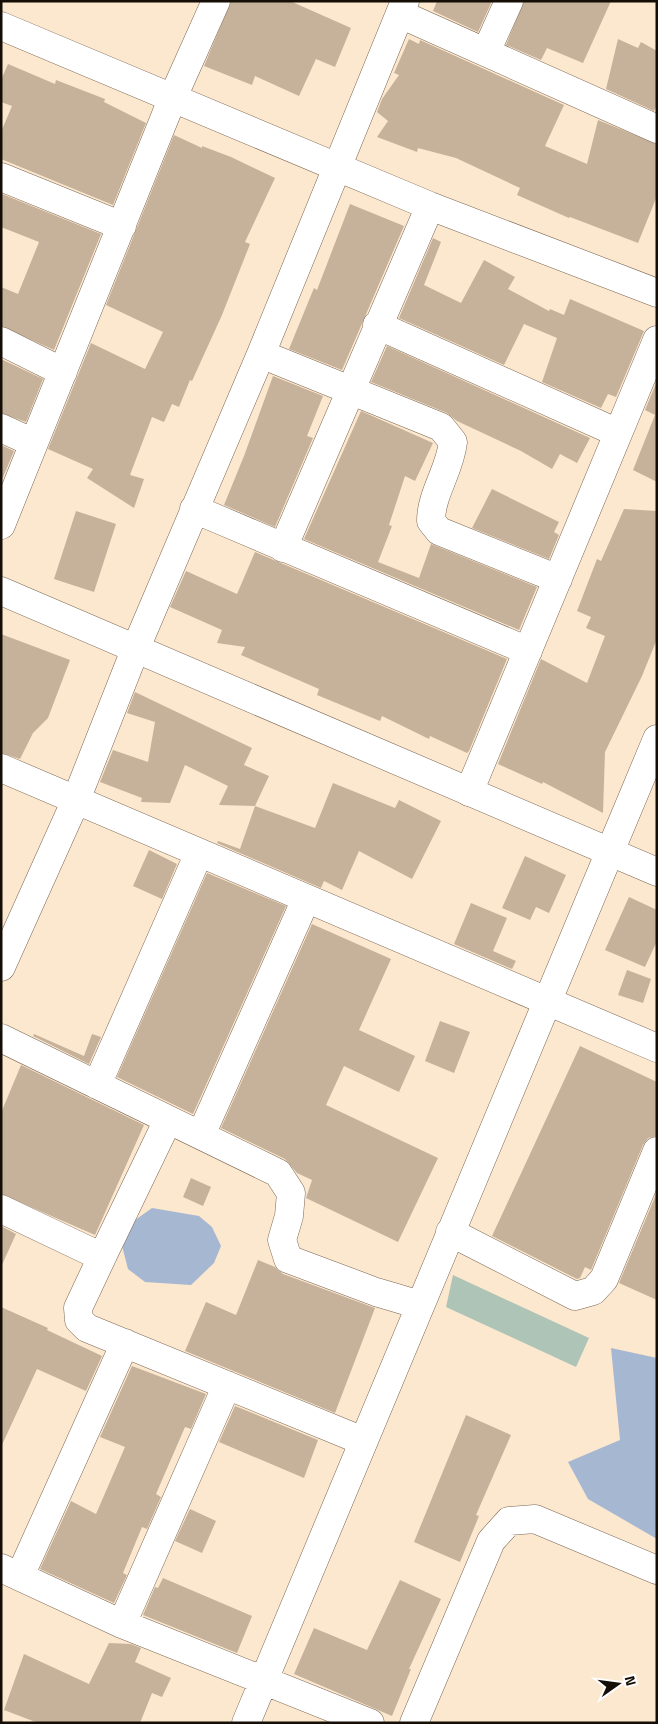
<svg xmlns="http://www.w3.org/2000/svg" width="658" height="1724" font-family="'Titillium Web',sans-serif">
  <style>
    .green { fill: #adc4b7 }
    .water { fill: #a6b7d2 }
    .building { fill: #c6b29b }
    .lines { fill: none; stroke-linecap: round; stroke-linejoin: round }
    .minor-casing { stroke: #7a6753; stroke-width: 29 }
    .tertiary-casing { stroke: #7a6753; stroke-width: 29 }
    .minor { stroke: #fff; stroke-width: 28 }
    .tertiary { stroke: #fff; stroke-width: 28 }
  </style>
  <rect width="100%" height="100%" fill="#fce7cf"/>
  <!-- green -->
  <path class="green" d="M 453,1275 L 589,1338 L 576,1367 L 446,1307 Z"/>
  <!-- water -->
  <path class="water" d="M 152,1208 L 199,1216 L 212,1227 L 221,1246 L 214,1263 L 191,1285 L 145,1282 L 128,1269 L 121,1242 L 131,1223 Z
    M 611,1348 L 657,1358 L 657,1539 L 588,1499 L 568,1462 L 620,1440 Z"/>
  <!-- building -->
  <path class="building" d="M 231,1 L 290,1 L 351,28 L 335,67 L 316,59 L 299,96 L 255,76 L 252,85 L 204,66 Z
    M 437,1 L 492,1 L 478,32 L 433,11 Z
    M 524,1 L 611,1 L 583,63 L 547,48 L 541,60 L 506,45 Z
    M 409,39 L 419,44 L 420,40 L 564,105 L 545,146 L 587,164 L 598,120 L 657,144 L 657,196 L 638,243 L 570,217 L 569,218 L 517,195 L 520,188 L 456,158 L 418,148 L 417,152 L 377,137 L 388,121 L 377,112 L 382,99 L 399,75 L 394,73 Z
    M 618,39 L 638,48 L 641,42 L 657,51 L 657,105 L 654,111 L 606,89 Z
    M 8,64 L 55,84 L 56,80 L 105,99 L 104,102 L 146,123 L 113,205 L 1,159 L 1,132 L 12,106 L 1,102 L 1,80 Z
    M 174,135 L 202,148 L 202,146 L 231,157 L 275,178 L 245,242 L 250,244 L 222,315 L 192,381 L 190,380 L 179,407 L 172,404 L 164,422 L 152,417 L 130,475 L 144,479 L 134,508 L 87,478 L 93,469 L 48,449 L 91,343 L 145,369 L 163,332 L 106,305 Z
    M 2,194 L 101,234 L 54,350 L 1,326 L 1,287 L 18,294 L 39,242 L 1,227 Z
    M 350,204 L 404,226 L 342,370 L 289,349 L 314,288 L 317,290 Z
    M 433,238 L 441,242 L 424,285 L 461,303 L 484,260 L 515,277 L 508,289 L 549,311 L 550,309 L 564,315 L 570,299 L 644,331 L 616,397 L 608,394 L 601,408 L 542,382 L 557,338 L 524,324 L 504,365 L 399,318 Z
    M 387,346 L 590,438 L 577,463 L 560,454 L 552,469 L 521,451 L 457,421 L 447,413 L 371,382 Z
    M 1,359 L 43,379 L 26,422 L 1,413 Z
    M 273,376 L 323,396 L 307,436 L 313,438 L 275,527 L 224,505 L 244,456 Z
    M 657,381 L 657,482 L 633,470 L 655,415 L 645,410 Z
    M 361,411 L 433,443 L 415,481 L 405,476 L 389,525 L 392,526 L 378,562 L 419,578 L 431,544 L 537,587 L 519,630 L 304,539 Z
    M 1,445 L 14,451 L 1,482 Z
    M 492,489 L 559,522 L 554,532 L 559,535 L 549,559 L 472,528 Z
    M 624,509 L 657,511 L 657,639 L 642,676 L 605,752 L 603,813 L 543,782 L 542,784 L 498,764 L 541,659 L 587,683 L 605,636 L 586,628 L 591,617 L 577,611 L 597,559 L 601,561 Z
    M 76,511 L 116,524 L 94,592 L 54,579 Z
    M 255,552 L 507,659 L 469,751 L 467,753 L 430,736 L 429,739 L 382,716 L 380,721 L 317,695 L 319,689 L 241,655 L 245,647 L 217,643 L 222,630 L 170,607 L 186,571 L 237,594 Z
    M 1,634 L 70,660 L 48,718 L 33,733 L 20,759 L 1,753 Z
    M 135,692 L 252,748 L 244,765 L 269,776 L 255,806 L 219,805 L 228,786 L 185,765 L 170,803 L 141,802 L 142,798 L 100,782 L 113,750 L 148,762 L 155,722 L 127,713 Z
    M 333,783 L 395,808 L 399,800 L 441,821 L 412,879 L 359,851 L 342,890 L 324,881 L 321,888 L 217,843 L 218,841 L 240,849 L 255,806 L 315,828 Z
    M 149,850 L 177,864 L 162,899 L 133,886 Z
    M 525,856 L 566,875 L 549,913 L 536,907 L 530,920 L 502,908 Z
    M 207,873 L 286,906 L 193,1114 L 117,1077 Z
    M 629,897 L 657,910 L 657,941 L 645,967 L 605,950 Z
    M 471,903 L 507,918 L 493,951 L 516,961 L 512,969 L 454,944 Z
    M 312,924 L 391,959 L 359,1030 L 415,1056 L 399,1092 L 344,1066 L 326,1105 L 438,1158 L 398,1242 L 306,1198 L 312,1180 L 297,1173 L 285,1159 L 221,1128 Z
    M 627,970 L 651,979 L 643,1003 L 618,995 Z
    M 440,1021 L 470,1032 L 454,1073 L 425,1061 Z
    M 34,1034 L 84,1056 L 92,1034 L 101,1037 L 89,1064 L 33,1036 Z
    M 580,1046 L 657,1082 L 657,1136 L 648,1138 L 643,1145 L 591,1270 L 585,1267 L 580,1278 L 577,1279 L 492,1236 Z
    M 21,1065 L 144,1125 L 95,1235 L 1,1194 L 1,1113 Z
    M 191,1178 L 211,1187 L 203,1206 L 183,1197 Z
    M 657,1192 L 657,1300 L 619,1283 Z
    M 1,1226 L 16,1234 L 1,1267 Z
    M 258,1260 L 275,1267 L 283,1274 L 375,1308 L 335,1413 L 185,1351 L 206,1302 L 236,1315 Z
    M 1,1307 L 48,1328 L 47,1330 L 102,1356 L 86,1391 L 37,1369 L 1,1447 Z
    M 132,1366 L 206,1394 L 191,1429 L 185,1427 L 156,1494 L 161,1497 L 147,1529 L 142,1527 L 123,1573 L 127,1575 L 114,1603 L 40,1569 L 71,1501 L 96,1514 L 125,1447 L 100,1437 Z
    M 235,1406 L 318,1440 L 304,1478 L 219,1442 Z
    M 466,1415 L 511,1435 L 476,1515 L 479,1516 L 460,1562 L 414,1542 Z
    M 190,1509 L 216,1521 L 202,1553 L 175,1541 Z
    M 163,1578 L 252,1616 L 237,1653 L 143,1615 L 155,1587 L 158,1588 Z
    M 400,1580 L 441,1599 L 409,1669 L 411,1669 L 392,1716 L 294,1674 L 314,1628 L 367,1650 Z
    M 109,1643 L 131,1644 L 141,1648 L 135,1662 L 171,1678 L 162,1697 L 152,1693 L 140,1723 L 38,1723 L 4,1710 L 24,1654 L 89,1684 Z"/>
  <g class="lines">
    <!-- minor casing -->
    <g class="minor-casing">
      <path id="minor" d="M 400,14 L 657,129
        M 1,26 L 430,206 L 657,293
        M 486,52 L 509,1
        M 1,177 L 122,226
        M 377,325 L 618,433
        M 1,341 L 63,372
        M 261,354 L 441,427 L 453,442 C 450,470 431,494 431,521 L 439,531 L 558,579
        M 1,428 L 34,443
        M 194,509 L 528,651
        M 1,525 L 173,97 L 216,1
        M 283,548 L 430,206
        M 1,768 L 657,1048
        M 469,792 L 657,340
        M 1,967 L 76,800 L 135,650 L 261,354 L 405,1
        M 1,1038 L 278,1173 L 291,1193 L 289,1216 L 282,1240 L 288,1259 L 376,1292 L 420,1305
        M 97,1085 L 199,853
        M 201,1135 L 306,899
        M 1,1209 L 102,1257 L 168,1120
        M 450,1232 L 575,1296 L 593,1291 L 604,1279 L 657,1151
        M 102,1257 L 78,1308 L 79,1320 L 87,1328 L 363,1441
        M 1,1568 L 122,1624 L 370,1723
        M 20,1576 L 125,1343
        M 122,1624 L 227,1385
        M 246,1723 L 657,739
        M 414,1723 L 491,1541 L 509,1521 L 535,1519 L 657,1570"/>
    </g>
    <!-- tertiary casing -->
    <g class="tertiary-casing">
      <path id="tertiary" d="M 1,591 L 657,872"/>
    </g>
    <!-- minor -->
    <use href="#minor" class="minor"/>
    <!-- tertiary -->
    <use href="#tertiary" class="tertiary"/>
  </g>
  <!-- border -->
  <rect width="658" height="1724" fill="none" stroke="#150e06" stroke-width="5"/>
  <!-- north arrow -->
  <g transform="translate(618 1684) rotate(76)" stroke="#ffffff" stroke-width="4" paint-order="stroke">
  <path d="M0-4L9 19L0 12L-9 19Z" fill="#150e06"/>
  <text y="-8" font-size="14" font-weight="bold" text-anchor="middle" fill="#150e06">N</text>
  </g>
</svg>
